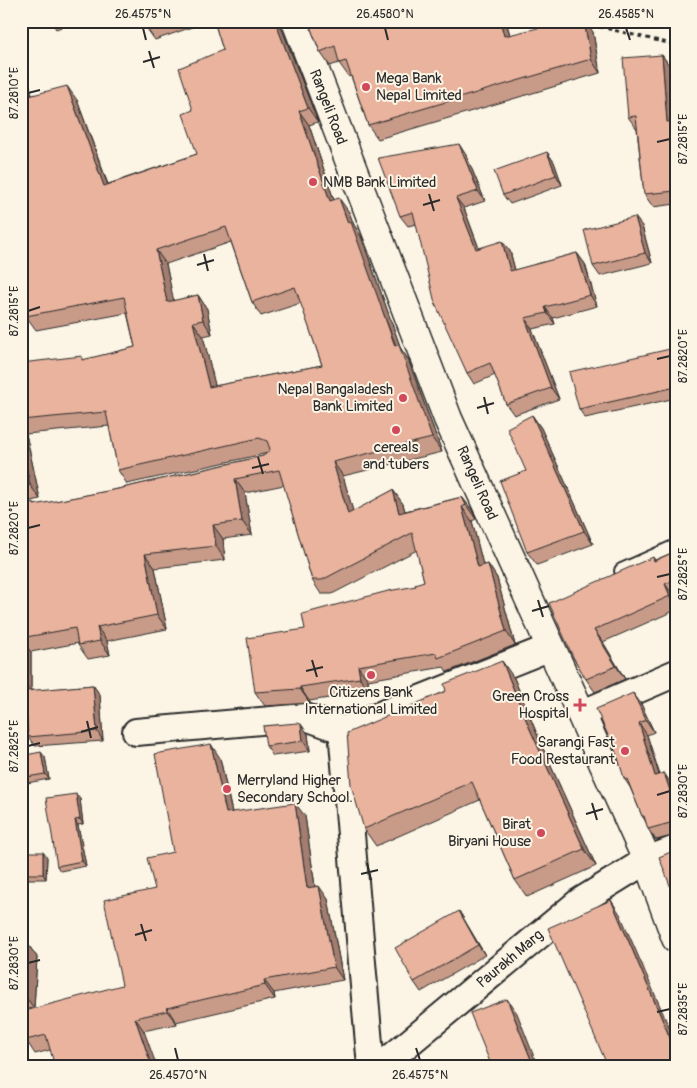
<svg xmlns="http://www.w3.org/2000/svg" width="697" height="1088" font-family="Pangolin,sans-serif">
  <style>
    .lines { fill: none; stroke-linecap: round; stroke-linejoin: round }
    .lane-casing { stroke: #2b2b2b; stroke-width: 18 }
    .street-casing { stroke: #2b2b2b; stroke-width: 30 }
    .secondary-casing { stroke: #2b2b2b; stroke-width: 31 }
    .path { stroke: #2b2b2b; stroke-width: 3; stroke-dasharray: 4 4; stroke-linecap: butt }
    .lane { stroke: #fcf5e5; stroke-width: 14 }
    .street { stroke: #fcf5e5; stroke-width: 26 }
    .secondary { stroke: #fcf5e5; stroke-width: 28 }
    .wall { fill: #c89a88; stroke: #2b2b2b; fill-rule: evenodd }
    .shaded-wall { fill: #a37d6f; stroke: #2b2b2b }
    .building { fill: #e9b39e; stroke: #2b2b2b; fill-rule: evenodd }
    .ticks { fill: none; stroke: #2b2b2b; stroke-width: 2 }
    .poi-dot { fill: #d1495b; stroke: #fcf5e5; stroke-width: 2 }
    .labels { text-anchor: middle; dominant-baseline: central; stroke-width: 4; stroke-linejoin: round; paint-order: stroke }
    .poi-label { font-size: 15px; fill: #2b2b2b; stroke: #fcf5e5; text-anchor: end }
    .street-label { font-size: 15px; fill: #2b2b2b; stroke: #fcf5e5 }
    .neatline { fill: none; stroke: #2b2b2b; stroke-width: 2 }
    .ticks-label { font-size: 12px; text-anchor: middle; fill: #2b2b2b }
  </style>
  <rect width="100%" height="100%" fill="#fcf5e5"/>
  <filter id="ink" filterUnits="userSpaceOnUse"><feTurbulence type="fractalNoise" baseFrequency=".02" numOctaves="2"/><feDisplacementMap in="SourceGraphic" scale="10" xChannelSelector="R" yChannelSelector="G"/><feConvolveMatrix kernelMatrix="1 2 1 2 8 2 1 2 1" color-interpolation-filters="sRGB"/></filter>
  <g filter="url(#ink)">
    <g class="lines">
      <!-- lane casing -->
      <g class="lane-casing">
        <path id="lane" d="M 622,571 L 676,547"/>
      </g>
      <!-- street casing -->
      <g class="street-casing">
        <path id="street" d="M 581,714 L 676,673
          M 136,732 L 306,717 L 342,730
          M 371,1067 L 342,730 L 551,647
          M 380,1067 L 579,902 L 647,860 L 676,849"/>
      </g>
      <!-- secondary casing -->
      <g class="secondary-casing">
        <path id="secondary" d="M 296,21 L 448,419 L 647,860 L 676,938"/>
      </g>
      <!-- path -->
      <path class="path" d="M 584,23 L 676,45"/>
      <!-- lane -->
      <use href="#lane" class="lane"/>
      <!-- street -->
      <use href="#street" class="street"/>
      <!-- secondary -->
      <use href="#secondary" class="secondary"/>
    </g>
    <!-- wall -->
    <path class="wall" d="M 51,21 L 78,21 L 56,29 Z
      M 144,21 L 209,21 L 155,40 L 145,26 Z
      M 214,21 L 281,21 L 281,27 L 318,122 L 309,125 L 334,200 L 349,212 L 354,225 L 361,236 L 401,349 L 408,359 L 442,452 L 343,476 L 353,512 L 393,490 L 403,504 L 405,511 L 462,497 L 472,510 L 476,519 L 472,521 L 483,565 L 488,564 L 497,578 L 515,645 L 447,672 L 444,667 L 368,680 L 369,692 L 309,701 L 310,703 L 265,706 L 255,692 L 305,629 L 416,586 L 424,581 L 417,550 L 332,594 L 321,594 L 312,580 L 284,485 L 245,493 L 252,535 L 223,539 L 225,560 L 155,568 L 167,629 L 107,641 L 110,655 L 88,659 L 78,645 L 78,643 L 31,652 L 31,691 L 93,685 L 100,695 L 103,741 L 35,746 L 28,737 L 25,691 L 21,691 L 21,504 L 36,505 L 118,489 L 263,456 L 268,453 L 127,484 L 118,470 L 109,426 L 26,434 L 40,499 L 21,503 L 21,363 L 84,360 L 135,347 L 127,313 L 36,330 L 26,316 L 24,305 L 21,306 L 21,62 L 26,69 L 32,95 L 77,100 L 108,184 L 197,154 L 193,110 L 223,50 ZM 231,242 L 252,302 L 261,316 L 301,303 L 322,365 L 215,386 L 203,336 L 212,334 L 207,309 L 198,295 L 173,301 L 166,264 Z
      M 308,21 L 506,21 L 510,35 L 593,32 L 600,73 L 378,139 L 368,125 L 351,76 L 349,77 L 339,63 L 330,66 L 320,52 Z
      M 627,21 L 656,21 L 656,25 Z
      M 662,55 L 671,68 L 676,121 L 676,204 L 653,207 L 644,194 L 637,129 L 628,117 Z
      M 547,152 L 554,162 L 562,185 L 510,204 L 503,195 Z
      M 466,155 L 485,201 L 464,208 L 479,248 L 510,251 L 515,270 L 577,253 L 585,264 L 597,306 L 553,318 L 555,324 L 532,329 L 559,399 L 514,415 L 506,404 L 495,375 L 474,384 L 467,373 L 416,224 L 408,226 L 400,216 Z
      M 642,226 L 652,263 L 600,276 L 593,266 Z
      M 676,358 L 676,398 L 585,418 L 579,409 Z
      M 532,415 L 541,428 L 593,544 L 537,565 L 527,552 L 526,471 Z
      M 676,551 L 676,595 L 674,596 L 676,601 L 676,610 L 603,642 L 625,679 L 595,692 L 586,679 L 573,657 L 653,557 L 655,560 Z
      M 514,678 L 541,744 L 596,866 L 527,897 L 515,880 L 480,800 L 376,846 L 364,829 Z
      M 633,693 L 641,704 L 654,732 L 647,735 L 660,775 L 664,773 L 672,785 L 676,796 L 676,835 L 656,840 L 648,829 L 647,823 L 642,816 L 630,787 L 625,780 Z
      M 308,734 L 310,751 L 273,756 L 266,746 Z
      M 21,756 L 45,757 L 49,779 L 21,784 Z
      M 220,758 L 232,812 L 305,816 L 315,886 L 328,899 L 343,980 L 274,993 L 275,999 L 176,1022 L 177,1024 L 50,1050 L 35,1054 L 26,1040 L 122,985 L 155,889 Z
      M 80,799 L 83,824 L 78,825 L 86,866 L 60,871 L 57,866 Z
      M 21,852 L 47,857 L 46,879 L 21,879 Z
      M 459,911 L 465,921 L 485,955 L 421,992 L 414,982 Z
      M 27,943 L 37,957 L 34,1008 L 21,1010 L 21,944 Z"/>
    <!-- shaded-wall -->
    <path class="shaded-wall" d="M 275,21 L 281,21 L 281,27 L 318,122 L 308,108 Z
      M 500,21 L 506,21 L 514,50 L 504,36 Z
      M 584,21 L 586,21 L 593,32 L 600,73 L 591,59 Z
      M 662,55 L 671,68 L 676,127 L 667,122 Z
      M 21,62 L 26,69 L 35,111 L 25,97 L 21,77 Z
      M 67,86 L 77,100 L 113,200 L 104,186 Z
      M 299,111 L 309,125 L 339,215 L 330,201 Z
      M 459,144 L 466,155 L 485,201 L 478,191 Z
      M 547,152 L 554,162 L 562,185 L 556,175 Z
      M 339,198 L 349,212 L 354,225 L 361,236 L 401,349 L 408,359 L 442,452 L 432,438 L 348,223 Z
      M 456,198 L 464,208 L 483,260 L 476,249 Z
      M 635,217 L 642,226 L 652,263 L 645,253 Z
      M 502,241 L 510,251 L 518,282 L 510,271 Z
      M 156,250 L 166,264 L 177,316 L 167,302 Z
      M 577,253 L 585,264 L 597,306 L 590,295 Z
      M 198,295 L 207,309 L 212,334 L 203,320 Z
      M 545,307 L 553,318 L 555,324 L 547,313 Z
      M 525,318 L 532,329 L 559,399 L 551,388 Z
      M 193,322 L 203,336 L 219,401 L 209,387 Z
      M 670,349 L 676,358 L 676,375 Z
      M 532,415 L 541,428 L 593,544 L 584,531 Z
      M 21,427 L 26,434 L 40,499 L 30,485 L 21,443 Z
      M 333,462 L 343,476 L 358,528 L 348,514 Z
      M 235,479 L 245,493 L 252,535 L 242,521 Z
      M 393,490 L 403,504 L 409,527 L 399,513 Z
      M 462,497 L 472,510 L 476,519 L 466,505 Z
      M 462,507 L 472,521 L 487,581 L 478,567 Z
      M 213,525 L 223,539 L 225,560 L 216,546 Z
      M 145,554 L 155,568 L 167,629 L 157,615 Z
      M 488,564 L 497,578 L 515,645 L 506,631 Z
      M 665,584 L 674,596 L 676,601 L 676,604 L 670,596 Z
      M 97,627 L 107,641 L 110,655 L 100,641 Z
      M 594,630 L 603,642 L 625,679 L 616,666 Z
      M 21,639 L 31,652 L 31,692 L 21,678 Z
      M 502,661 L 514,678 L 541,744 L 596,866 L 584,849 L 529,727 Z
      M 358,666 L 368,680 L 369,692 L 360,678 Z
      M 93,685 L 100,695 L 103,741 L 97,731 Z
      M 300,687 L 309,701 L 310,703 L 300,689 Z
      M 633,693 L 641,704 L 654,732 L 646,720 Z
      M 639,723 L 647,735 L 663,788 L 655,776 Z
      M 301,724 L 308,734 L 310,751 L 303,741 Z
      M 211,744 L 220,758 L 235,827 L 226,813 Z
      M 41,752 L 45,757 L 49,779 L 45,774 Z
      M 664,773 L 672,785 L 676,796 L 676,808 Z
      M 76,794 L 80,799 L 83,824 L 80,819 Z
      M 295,803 L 305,816 L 317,901 L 307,888 Z
      M 75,820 L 78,825 L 86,866 L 82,861 Z
      M 43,852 L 47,857 L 46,879 L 43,874 Z
      M 319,886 L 328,899 L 343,980 L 334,967 Z
      M 611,900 L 620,914 L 676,1043 L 676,1052 Z
      M 459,911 L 465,921 L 485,955 L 478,945 Z
      M 27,943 L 37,957 L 34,1008 L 24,995 Z
      M 264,980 L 274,993 L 275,999 L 265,985 Z
      M 507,999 L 517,1013 L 538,1067 L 534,1067 Z
      M 167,1008 L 176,1022 L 177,1024 L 167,1011 Z
      M 135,1018 L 144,1031 L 157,1067 L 152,1067 Z"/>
    <!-- building -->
    <path class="building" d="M 144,21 L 158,21 L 145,26 Z
      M 214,21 L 275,21 L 308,108 L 299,111 L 330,201 L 339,198 L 348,223 L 351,222 L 395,346 L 399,345 L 432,438 L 333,462 L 348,514 L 393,490 L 399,513 L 462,497 L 466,505 L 462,507 L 478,567 L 488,564 L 506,631 L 438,658 L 436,653 L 358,666 L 360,678 L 300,687 L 300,689 L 255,692 L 247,638 L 305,629 L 302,614 L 388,591 L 416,586 L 415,584 L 424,581 L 412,533 L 322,580 L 312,580 L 279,470 L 235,479 L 242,521 L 213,525 L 216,546 L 145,554 L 157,615 L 97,627 L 100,641 L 78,645 L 75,628 L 21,638 L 21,504 L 34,502 L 34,505 L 118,489 L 263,456 L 267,453 L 270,449 L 267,441 L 259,438 L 118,470 L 106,412 L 21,420 L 21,363 L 82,356 L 82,360 L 135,347 L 124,297 L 26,316 L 21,291 L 21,77 L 25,97 L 67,86 L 104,186 L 197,154 L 183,114 L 193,110 L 179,68 L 223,50 ZM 226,227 L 252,302 L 295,287 L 322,365 L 209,387 L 193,322 L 203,320 L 198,295 L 167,302 L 156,250 Z
      M 308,21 L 500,21 L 504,36 L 568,21 L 584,21 L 591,59 L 368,125 L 346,61 L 339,63 L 335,46 L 320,52 Z
      M 662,55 L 667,122 L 676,121 L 676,191 L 644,194 L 636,116 L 628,117 L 623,58 Z
      M 459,144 L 478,191 L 456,198 L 476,249 L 502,241 L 510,271 L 577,253 L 590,295 L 545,307 L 547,313 L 525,318 L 551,388 L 506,404 L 490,363 L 467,373 L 435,303 L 413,212 L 400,216 L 378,158 Z
      M 547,152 L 556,175 L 503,195 L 494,171 Z
      M 635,217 L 645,253 L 593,266 L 584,230 Z
      M 670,349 L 676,375 L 676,387 L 579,409 L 569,372 Z
      M 532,415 L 584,531 L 527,552 L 500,481 L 526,471 L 507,428 Z
      M 21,443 L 30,485 L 21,487 Z
      M 676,551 L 676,579 L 665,584 L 670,596 L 594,630 L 616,666 L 586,679 L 573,657 L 549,603 L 653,557 L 654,561 Z
      M 502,661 L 529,727 L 584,849 L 515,880 L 472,782 L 364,829 L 351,785 L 347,733 L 446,691 L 444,684 Z
      M 93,685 L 97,731 L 28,737 L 25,691 Z
      M 633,693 L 646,720 L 639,723 L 655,776 L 664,773 L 676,808 L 676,825 L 670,823 L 648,829 L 644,816 L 642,816 L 627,779 L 625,780 L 624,778 L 617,755 L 596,709 Z
      M 297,723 L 301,724 L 303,741 L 266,746 L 263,726 Z
      M 211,744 L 226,813 L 295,803 L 307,888 L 319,886 L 334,967 L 264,980 L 265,985 L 167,1008 L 167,1011 L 135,1018 L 152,1067 L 55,1067 L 46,1035 L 26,1040 L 21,1023 L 21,1012 L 122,985 L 104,900 L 155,889 L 147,858 L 173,852 L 155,754 Z
      M 41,752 L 45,774 L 21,778 L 21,756 Z
      M 76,794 L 80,819 L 75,820 L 82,861 L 57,866 L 46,798 Z
      M 676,850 L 676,901 L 659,857 L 673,851 Z
      M 21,852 L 43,852 L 43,874 L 21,874 Z
      M 611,900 L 676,1052 L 676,1067 L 608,1067 L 548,928 Z
      M 459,911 L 478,945 L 414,982 L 395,948 Z
      M 27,943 L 24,995 L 21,995 L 21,944 Z
      M 507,999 L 534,1067 L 492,1067 L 470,1013 Z"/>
  </g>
  <!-- ticks -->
  <path class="ticks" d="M 143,28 L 146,40M 385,28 L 388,40M 626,28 L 630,40M 149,51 L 154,68M 143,62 L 160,57M 28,93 L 40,90M 657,142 L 670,139M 429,194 L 434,211M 423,205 L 440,200M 204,254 L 208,271M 197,265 L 214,260M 28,311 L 40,307M 657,359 L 670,356M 484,397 L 488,414M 477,408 L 494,403M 258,457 L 263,474M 252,468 L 269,464M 28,528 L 40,525M 657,577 L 670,574M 538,600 L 543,617M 532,611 L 549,606M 312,660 L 317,677M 306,671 L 323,667M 87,721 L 91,738M 81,732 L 98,727M 28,746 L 40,743M 657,795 L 670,791M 592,803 L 597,820M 586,814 L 603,809M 367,863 L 371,880M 361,874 L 378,870M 141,924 L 146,941M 135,935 L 152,930M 28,963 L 40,960M 657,1012 L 670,1009M 175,1048 L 178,1060M 416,1048 L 420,1060"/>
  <!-- markers -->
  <g class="poi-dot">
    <circle cx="366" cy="87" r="5"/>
    <circle cx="313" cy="182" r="5"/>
    <circle cx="403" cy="398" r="5"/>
    <circle cx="396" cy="430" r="5"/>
    <circle cx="371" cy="675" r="5"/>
    <path d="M577.5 697.5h5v5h5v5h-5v5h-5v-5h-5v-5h5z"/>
    <circle cx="625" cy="751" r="5"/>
    <circle cx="227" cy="789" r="5"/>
    <circle cx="541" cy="833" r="5"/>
  </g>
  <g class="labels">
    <!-- poi labels -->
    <g class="poi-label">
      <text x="376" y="78" text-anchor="start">Mega Bank<tspan x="376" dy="17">Nepal Limited</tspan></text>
      <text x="323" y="182" text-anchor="start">NMB Bank Limited</text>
      <text x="393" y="389">Nepal Bangaladesh<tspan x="393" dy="17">Bank Limited</tspan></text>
      <text x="396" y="447" text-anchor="middle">cereals<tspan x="396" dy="17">and tubers</tspan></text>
      <text x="371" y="692" text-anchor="middle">Citizens Bank<tspan x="371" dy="17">International Limited</tspan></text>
      <text x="569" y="696">Green Cross<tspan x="569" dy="17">Hospital</tspan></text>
      <text x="615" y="742">Sarangi Fast<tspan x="615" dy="17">Food Restaurant</tspan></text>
      <text x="237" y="780" text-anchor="start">Merryland Higher<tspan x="237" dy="17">Secondary School.</tspan></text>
      <text x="531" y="824">Birat<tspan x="531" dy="17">Biryani House</tspan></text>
    </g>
    <!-- street labels -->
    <g class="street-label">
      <text transform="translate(328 107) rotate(69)">Rangeli Road</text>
      <text transform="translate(477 483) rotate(66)">Rangeli Road</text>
      <text transform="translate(510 959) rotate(-40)">Paurakh Marg</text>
    </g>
  </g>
  <!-- margin -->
  <rect width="697" height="1088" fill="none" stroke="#fcf5e5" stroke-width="55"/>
  <rect x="28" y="28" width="642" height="1032" class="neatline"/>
  <g class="ticks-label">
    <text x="143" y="18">26.4575°N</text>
    <text x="385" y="18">26.4580°N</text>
    <text x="626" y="18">26.4585°N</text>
    <text transform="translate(14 93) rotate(-90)" y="4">87.2810°E</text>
    <text transform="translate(683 139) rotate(-90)" y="4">87.2815°E</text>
    <text transform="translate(14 311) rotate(-90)" y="4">87.2815°E</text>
    <text transform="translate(683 356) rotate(-90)" y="4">87.2820°E</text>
    <text transform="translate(14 528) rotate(-90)" y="4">87.2820°E</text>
    <text transform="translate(683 574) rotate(-90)" y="4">87.2825°E</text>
    <text transform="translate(14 746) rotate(-90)" y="4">87.2825°E</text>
    <text transform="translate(683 791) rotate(-90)" y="4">87.2830°E</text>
    <text transform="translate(14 963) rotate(-90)" y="4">87.2830°E</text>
    <text transform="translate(683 1009) rotate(-90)" y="4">87.2835°E</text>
    <text x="178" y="1079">26.4570°N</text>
    <text x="420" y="1079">26.4575°N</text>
  </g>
</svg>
